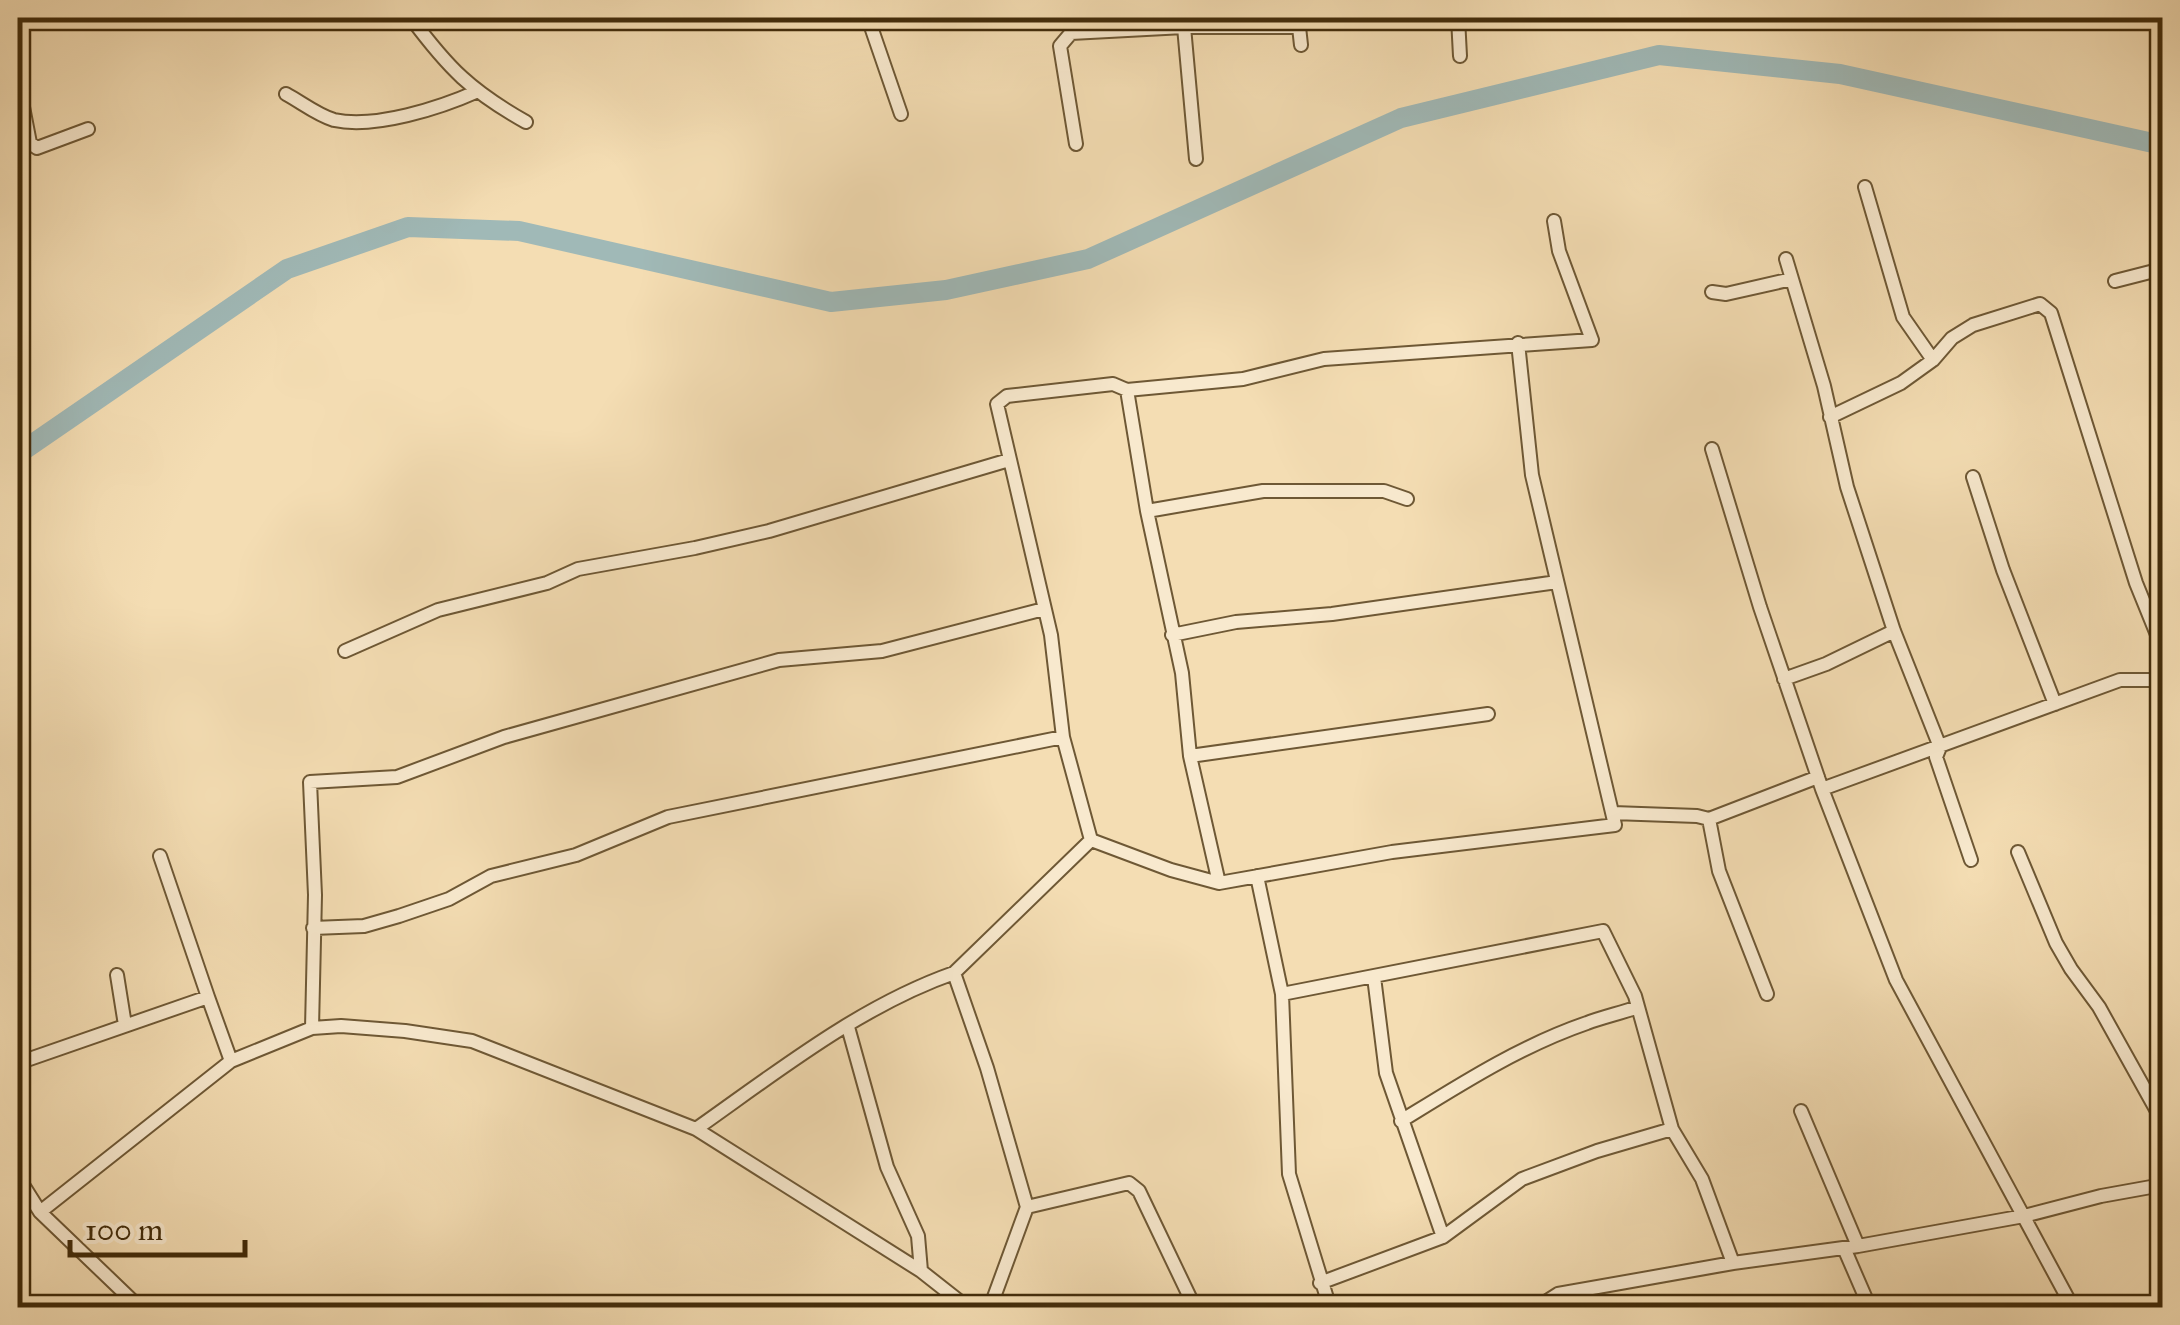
<svg xmlns="http://www.w3.org/2000/svg" width="2180" height="1325" font-family="'IM FELL Great Primer',serif">
  <style>
    .lines { fill: none; stroke-linecap: round; stroke-linejoin: round }
    .river { stroke: #a0b9b7; stroke-width: 20 }
    .minor-casing { stroke: #6e5835; stroke-width: 16 }
    .minor { stroke: #f8e9ce; stroke-width: 12 }
  </style>
  <rect width="100%" height="100%" fill="#f4ddb3"/>
  <filter id="stains"><feTurbulence type="fractalNoise" baseFrequency=".002" numOctaves="4"/><feColorMatrix values="0 0 0 0 .2 0 0 0 0 .09 0 0 0 0 .02 0 0 0 .5 -.17"/></filter>
  <radialGradient id="worn" r=".72"><stop offset=".6" stop-color="#630" stop-opacity="0"/><stop offset="1" stop-color="#630" stop-opacity=".3"/></radialGradient>
  <g class="lines">
    <!-- river -->
    <path class="river" d="M 18,454 L 287,269 L 408,227 L 519,231 L 831,302 L 946,290 L 1088,259 L 1401,118 L 1659,55 L 1840,74 L 2162,145"/>
    <!-- minor casing -->
    <g class="minor-casing">
      <path id="minor" d="M 411,18 C 449,69 471,91 526,122
        M 868,18 L 901,114
        M 1164,18 L 1184,27 L 1196,159
        M 1298,18 L 1301,45
        M 1458,18 L 1460,56
        M 18,81 L 30,143 L 37,148 L 88,129
        M 286,94 C 301,102 317,115 334,120 C 375,129 440,108 478,91
        M 1076,144 L 1060,46 L 1071,33 L 1184,27 L 1299,27
        M 1865,187 L 1903,317 L 1933,360
        M 1786,259 L 1824,386 L 1847,487 L 1894,631 L 1940,747 L 1936,757 L 1971,860
        M 2115,281 L 2162,269
        M 1712,292 L 1726,294 L 1792,279
        M 1127,390 L 1147,511 L 1182,673 L 1190,756 L 1219,883
        M 1830,417 L 1901,383 L 1933,360 L 1952,338 L 1973,325 L 2040,304 L 2051,313 L 2136,583 L 2162,647
        M 1712,449 L 1760,607 L 1822,789
        M 1973,477 L 2003,570 L 2055,704
        M 1147,511 L 1263,491 L 1384,491 L 1407,499
        M 1172,635 L 1236,622 L 1332,614 L 1557,582
        M 345,651 L 438,610 L 547,583 L 578,569 L 695,548 L 769,531 L 1009,460
        M 1784,679 L 1826,664 L 1894,631
        M 1190,756 L 1488,714
        M 1613,813 L 1697,816 L 1709,819 L 1818,777
        M 1709,819 L 1719,871 L 1767,994
        M 1091,840 L 1063,737 L 1051,635 L 997,404 L 1007,396 L 1113,384 L 1127,390 L 1243,379 L 1324,359 L 1592,340 L 1559,251 L 1554,221
        M 1091,840 L 1171,870 L 1219,883 L 1392,852 L 1615,825 L 1532,475 L 1518,343
        M 2018,852 L 2056,943 L 2071,969 L 2099,1007 L 2162,1120
        M 160,856 L 208,997
        M 1257,876 L 1282,994 L 1289,1174 L 1330,1308
        M 313,928 L 364,926 L 399,916 L 449,899 L 491,876 L 576,855 L 668,817 L 1063,737
        M 954,973 L 987,1068 L 1027,1207 L 990,1308
        M 117,975 L 125,1025
        M 1374,977 L 1386,1073 L 1443,1237
        M 1282,994 L 1603,931 L 1635,996 L 1672,1129 L 1702,1179 L 1733,1263
        M 848,1027 L 887,1167 L 918,1236 L 921,1271
        M 312,1028 L 315,895 L 310,782 L 397,777 L 504,737 L 779,660 L 882,651 L 1044,609
        M 18,1063 L 208,997 L 231,1061
        M 1801,1111 L 1858,1246
        M 1401,1121 C 1461,1084 1520,1046 1587,1023 C 1603,1017 1621,1013 1638,1007
        M 696,1129 C 777,1072 860,1006 954,973 L 1091,840
        M 18,1177 L 40,1212 L 140,1308
        M 1027,1207 L 1129,1183 L 1139,1191 L 1195,1308
        M 40,1212 L 231,1061 L 312,1028 L 341,1026 L 405,1031 L 472,1041 L 696,1129 L 921,1271 L 968,1308
        M 1844,1248 L 1870,1308
        M 1320,1283 L 1443,1237 L 1522,1179 L 1597,1151 L 1672,1129
        M 1581,1291 L 1589,1308
        M 1536,1308 L 1558,1294 L 1733,1263 L 1858,1246 L 2024,1216 L 2101,1196 L 2162,1185
        M 2073,1308 L 1896,980 L 1822,789 L 2120,680 L 2162,680"/>
    </g>
    <!-- minor -->
    <use href="#minor" class="minor"/>
  </g>
  <!-- margin -->
  <rect width="2180" height="1325" fill="none" stroke="#f4ddb3" stroke-width="60"/>
  <rect x="20" y="20" width="2140" height="1285" fill="none" stroke="#422c0b" stroke-width="5"/>
  <rect x="30" y="30" width="2120" height="1265" fill="none" stroke="#422c0b" stroke-width="2.5"/>
  <!-- scale -->
  <path d="M70 1240v15h175v-15" fill="none" stroke="#422c0b" stroke-width="5"/>
  <text x="85" y="1240" font-size="30" fill="#422c0b" stroke="#f8e9ce" stroke-width="8" paint-order="stroke">100 m</text>
  <rect width="100%" height="100%" filter="url(#stains)"/>
  <rect width="100%" height="100%" fill="url(#worn)"/>
</svg>
